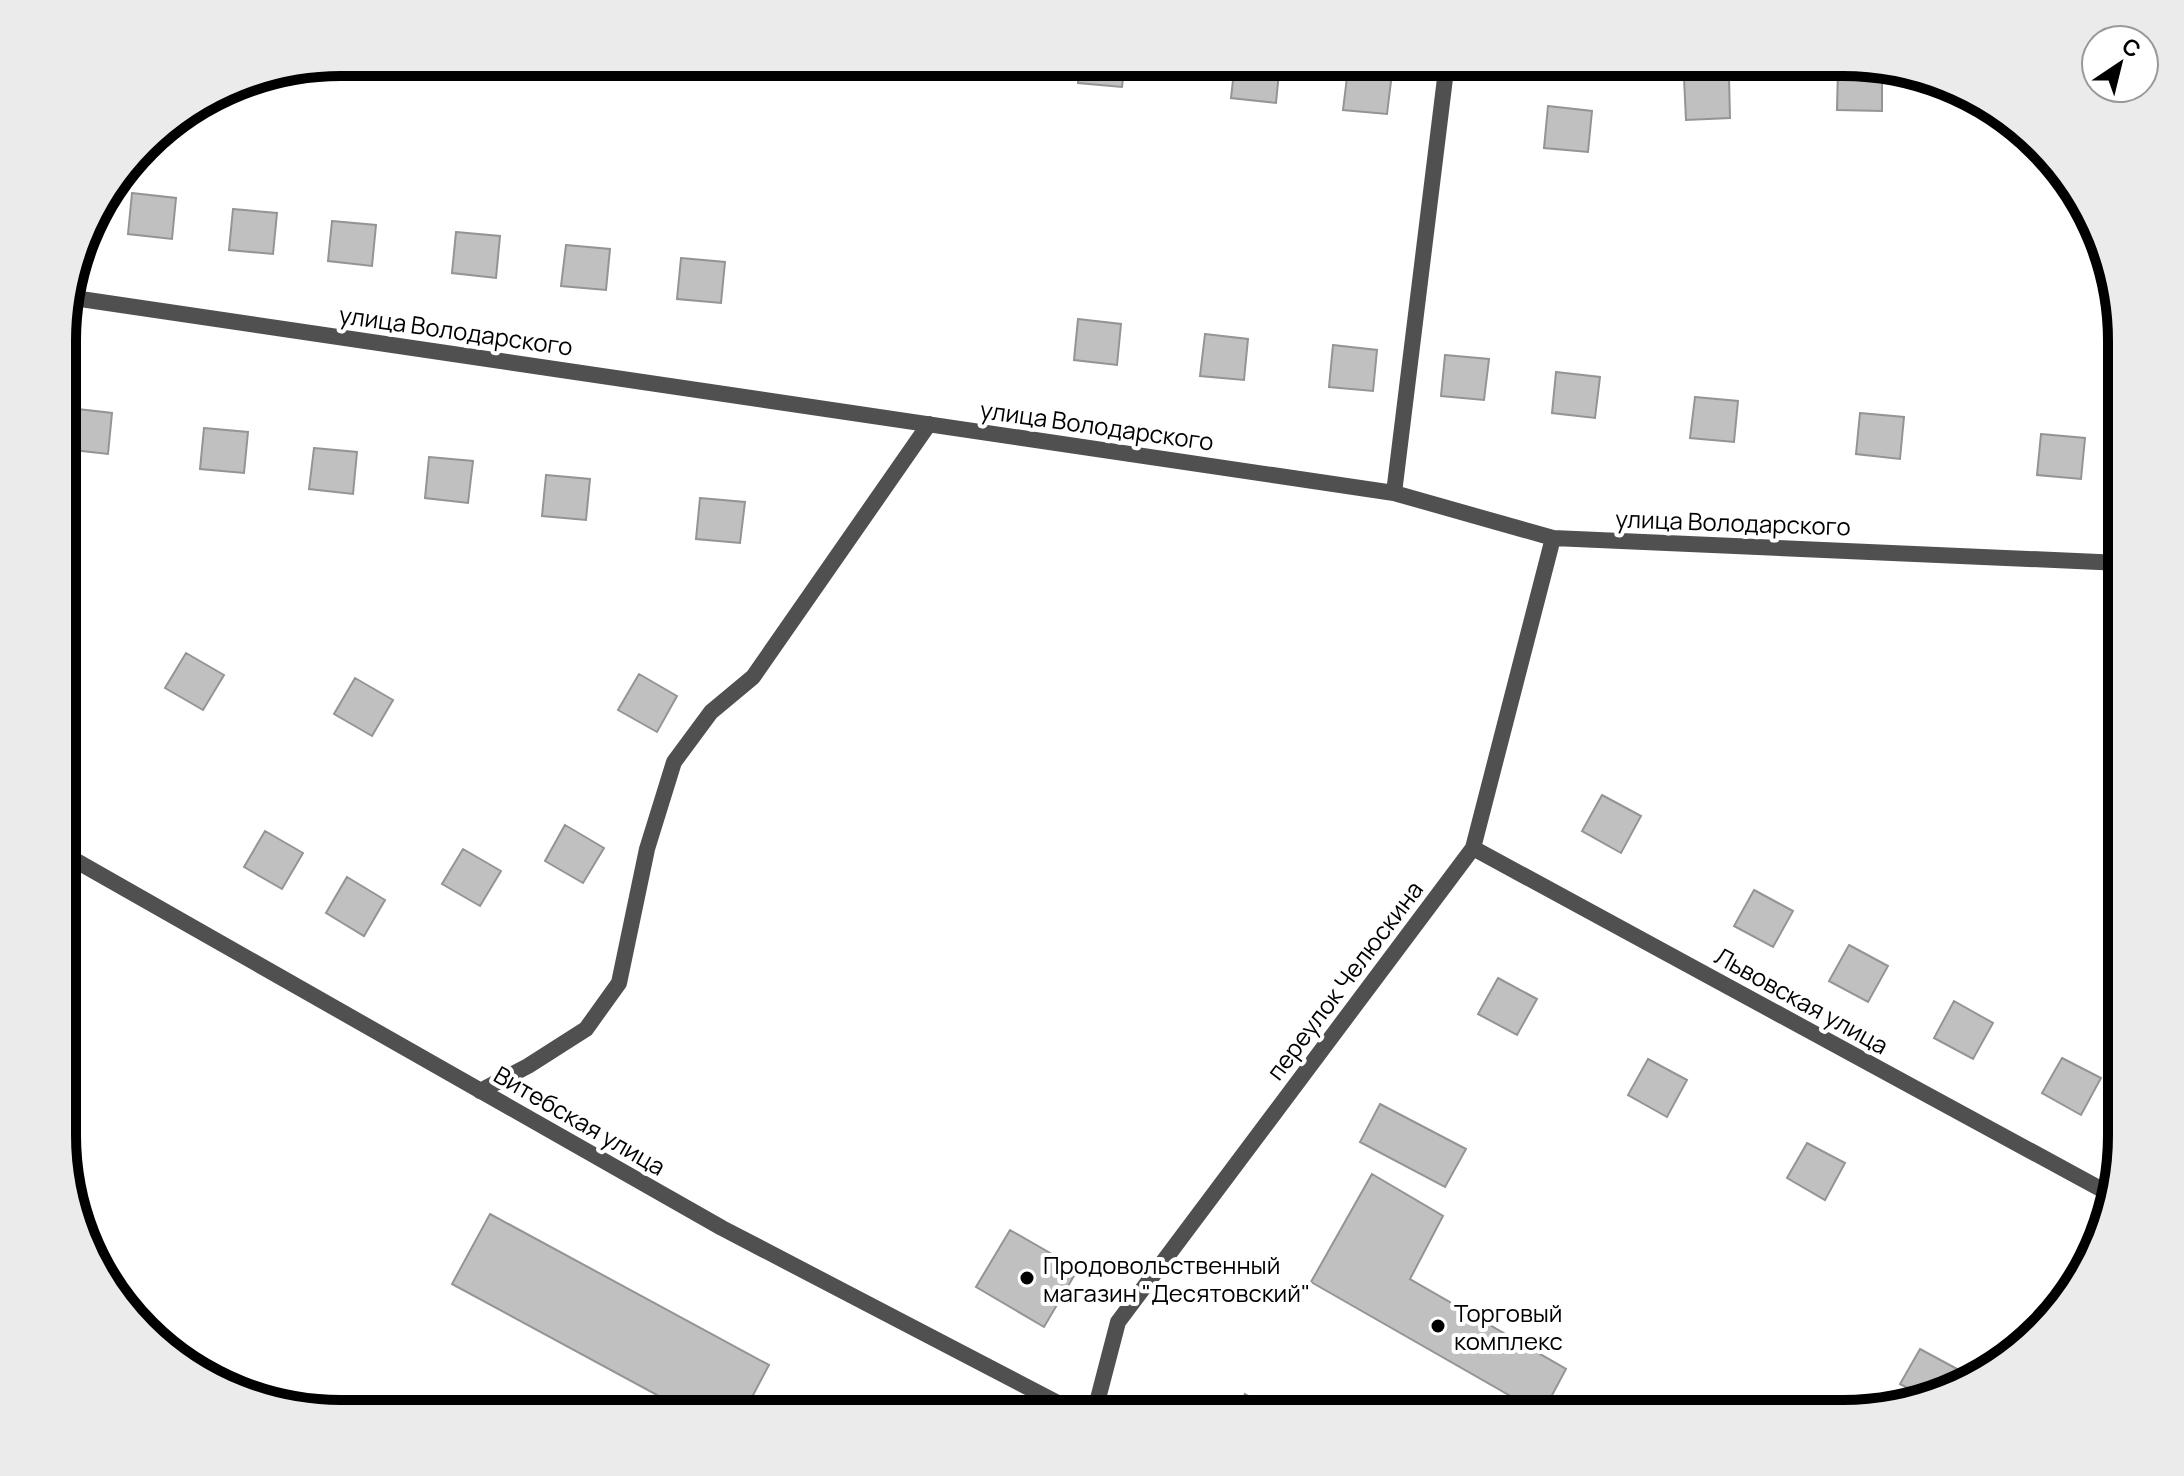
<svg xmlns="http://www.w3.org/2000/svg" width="2184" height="1476" font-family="Manrope,sans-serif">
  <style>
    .building { fill: #c0c0c0; stroke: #949494; stroke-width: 2 }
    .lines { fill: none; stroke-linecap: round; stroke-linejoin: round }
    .minor { stroke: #505050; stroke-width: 16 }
    .poi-dot { fill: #000; stroke: #fff; stroke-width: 3 }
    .labels { text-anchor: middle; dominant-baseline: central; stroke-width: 8; stroke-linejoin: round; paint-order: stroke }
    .street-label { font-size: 24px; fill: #000; stroke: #fff }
    .poi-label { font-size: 24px; fill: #000; stroke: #fff; text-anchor: start }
    .rim { fill: none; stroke: #000; stroke-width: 10 }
  </style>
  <rect width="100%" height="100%" fill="#fff"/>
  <!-- building -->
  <path class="building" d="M 938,62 L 982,62 L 981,70 L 937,66 Z
    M 1080,62 L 1125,62 L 1122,87 L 1078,83 Z
    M 1235,62 L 1280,62 L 1276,103 L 1231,98 Z
    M 1838,68 L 1882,69 L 1882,111 L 1837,110 Z
    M 1348,69 L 1392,73 L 1387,114 L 1343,110 Z
    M 1729,77 L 1730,118 L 1686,120 L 1684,78 Z
    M 1548,106 L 1592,111 L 1588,152 L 1544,148 Z
    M 132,193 L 176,198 L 172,239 L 128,234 Z
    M 233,209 L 277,213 L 273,254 L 229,250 Z
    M 332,221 L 376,225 L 372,266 L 328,261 Z
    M 456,232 L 500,236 L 496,278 L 452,273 Z
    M 566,245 L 610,249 L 606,290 L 561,286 Z
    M 681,258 L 725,262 L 721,303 L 677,299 Z
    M 1078,319 L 1121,324 L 1117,365 L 1074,360 Z
    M 1205,334 L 1248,339 L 1244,380 L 1200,376 Z
    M 1333,345 L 1377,350 L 1373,391 L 1329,387 Z
    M 1445,355 L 1489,359 L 1484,400 L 1441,396 Z
    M 1556,372 L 1600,377 L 1595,418 L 1552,413 Z
    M 1695,397 L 1738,401 L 1734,442 L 1690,438 Z
    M 69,408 L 112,413 L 108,454 L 64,449 Z
    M 1860,413 L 1904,417 L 1900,459 L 1856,454 Z
    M 204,428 L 248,432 L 244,473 L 200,469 Z
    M 2041,434 L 2085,438 L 2081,479 L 2037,475 Z
    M 314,448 L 357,452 L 353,494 L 309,489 Z
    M 429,457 L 473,461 L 468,503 L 425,498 Z
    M 546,475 L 590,479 L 586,520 L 542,516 Z
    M 700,498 L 745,502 L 740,543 L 696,539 Z
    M 186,653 L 224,675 L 203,710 L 165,688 Z
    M 639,674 L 677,696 L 657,732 L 618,710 Z
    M 355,678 L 393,700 L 372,736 L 334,714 Z
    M 1602,795 L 1641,816 L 1621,853 L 1582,831 Z
    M 565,825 L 604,848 L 583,883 L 545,861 Z
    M 265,831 L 303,853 L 282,889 L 244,867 Z
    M 463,849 L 501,871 L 480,906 L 442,884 Z
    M 347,877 L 385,900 L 364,936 L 326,913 Z
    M 1754,890 L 1793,911 L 1773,947 L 1734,926 Z
    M 1849,945 L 1888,966 L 1868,1002 L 1829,981 Z
    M 1498,978 L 1537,999 L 1517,1035 L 1478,1014 Z
    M 1954,1001 L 1993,1023 L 1973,1059 L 1934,1038 Z
    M 2062,1058 L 2101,1078 L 2081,1115 L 2042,1093 Z
    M 1648,1059 L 1687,1080 L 1667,1117 L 1628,1095 Z
    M 1380,1104 L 1466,1149 L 1445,1187 L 1360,1142 Z
    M 1807,1143 L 1845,1163 L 1825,1200 L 1787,1178 Z
    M 1372,1174 L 1443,1216 L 1410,1279 L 1566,1369 L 1542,1414 L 1311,1282 Z
    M 490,1214 L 769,1365 L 743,1414 L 692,1414 L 452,1284 Z
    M 1010,1230 L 1078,1269 L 1044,1327 L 976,1287 Z
    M 1920,1349 L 1959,1370 L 1950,1387 L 1921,1395 L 1900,1384 Z
    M 1245,1394 L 1279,1414 L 1234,1414 Z"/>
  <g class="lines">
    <!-- minor -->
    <path class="minor" d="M 67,297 L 1394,493 L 1553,538 L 2121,563
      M 1394,493 L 1447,62
      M 1473,848 L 2108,1193
      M 64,854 L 722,1228 L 1079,1414
      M 480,1091 L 528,1066 L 586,1029 L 619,983 L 647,849 L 674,762 L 711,712 L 753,677 L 929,424
      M 163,1343 L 272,1403
      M 1094,1414 L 1118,1322 L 1473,848 L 1553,538"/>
  </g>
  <!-- markers -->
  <g class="poi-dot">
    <circle cx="1027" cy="1278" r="8"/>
    <circle cx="1438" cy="1326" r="8"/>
  </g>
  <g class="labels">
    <!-- street labels -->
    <g class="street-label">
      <text transform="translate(456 330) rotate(8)">улица Володарского</text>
      <text transform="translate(1097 425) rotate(8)">улица Володарского</text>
      <text transform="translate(1733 522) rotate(2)">улица Володарского</text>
      <text transform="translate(1344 980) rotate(-53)">переулок Челюскина</text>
      <text transform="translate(1802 1000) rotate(29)">Львовская улица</text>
      <text transform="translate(580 1120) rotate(30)">Витебская улица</text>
    </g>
    <!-- poi labels -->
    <g class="poi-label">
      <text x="1043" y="1264">Продовольственный<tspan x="1043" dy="28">магазин "Деcятовский"</tspan></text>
      <text x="1454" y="1312">Торговый<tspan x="1454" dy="28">комплекс</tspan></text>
    </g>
  </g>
  <!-- crop -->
  <path d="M0 0H2184V1476H0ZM341 76H1843A265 265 0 0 1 2108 341V1135A265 265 0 0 1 1843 1400H341A265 265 0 0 1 76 1135V341A265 265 0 0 1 341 76Z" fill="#ebebeb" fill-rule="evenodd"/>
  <path class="rim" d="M341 76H1843A265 265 0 0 1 2108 341V1135A265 265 0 0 1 1843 1400H341A265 265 0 0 1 76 1135V341A265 265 0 0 1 341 76Z"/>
  <!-- north arrow -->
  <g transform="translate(2120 64) rotate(35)"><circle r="38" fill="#ffffff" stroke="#999999" stroke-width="2"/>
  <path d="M0-6L14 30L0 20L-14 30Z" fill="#000000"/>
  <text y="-12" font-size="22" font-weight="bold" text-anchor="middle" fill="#000000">С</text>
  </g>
</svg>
